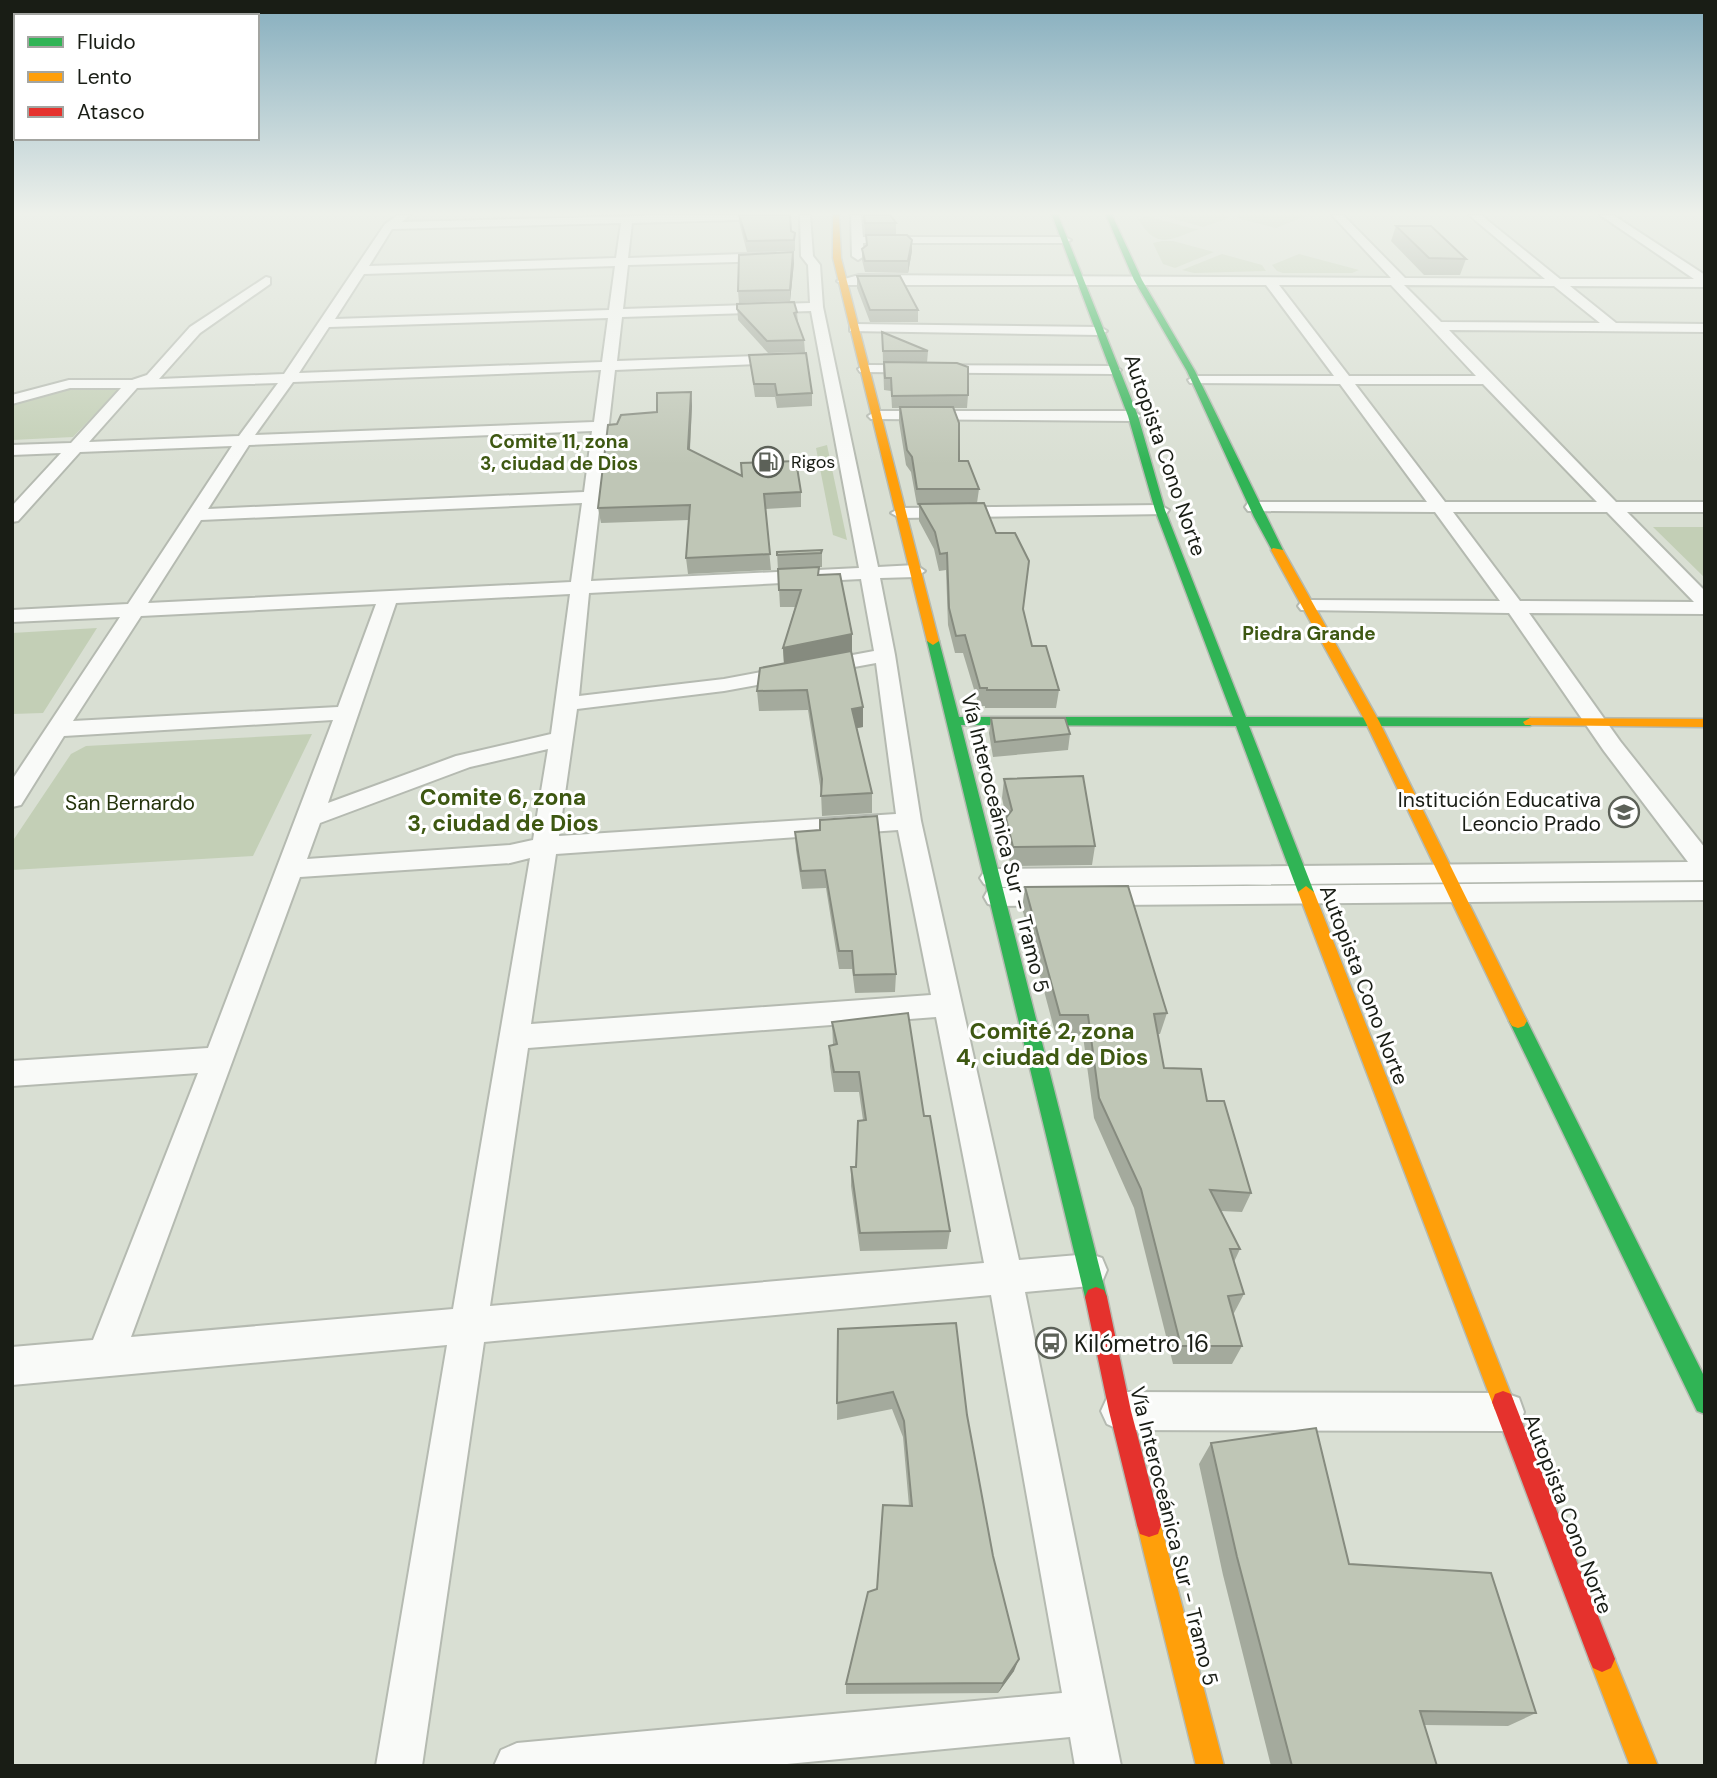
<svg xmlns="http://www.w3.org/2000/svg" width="1717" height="1778" font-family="'DM Sans',sans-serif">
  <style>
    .green { fill: #c3cfb6 }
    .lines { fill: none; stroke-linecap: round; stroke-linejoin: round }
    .street-casing { stroke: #b5bab1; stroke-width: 4 }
    .fast-casing { stroke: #b5bab1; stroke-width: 3 }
    .slow-casing { stroke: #b5bab1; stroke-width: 3 }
    .jam-casing { stroke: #b5bab1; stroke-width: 3 }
    .street { fill: #f9faf8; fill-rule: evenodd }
    .fast { fill: #30b455; fill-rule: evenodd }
    .slow { fill: #ff9f0a; fill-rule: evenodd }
    .jam { fill: #e5322d; fill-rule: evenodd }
    .wall { fill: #a4aa9d }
    .shaded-wall { fill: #868b7f }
    .building { fill: #bfc6b6; stroke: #868b7f; stroke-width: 2 }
    .labels { text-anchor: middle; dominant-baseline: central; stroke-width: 6; stroke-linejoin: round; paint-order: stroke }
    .far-poi-label { font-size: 18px; fill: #191d15; stroke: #fff; text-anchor: start }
    .far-neighbourhood-label { font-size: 19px; font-weight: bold; fill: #3e5812; stroke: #fff }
    .street-label { font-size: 21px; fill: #191d15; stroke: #fff }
    .poi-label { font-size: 21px; fill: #191d15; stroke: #fff; text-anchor: end }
    .park-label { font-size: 21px; fill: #24330b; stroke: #fff }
    .neighbourhood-label { font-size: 23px; font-weight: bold; fill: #3e5812; stroke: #fff }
    .near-poi-label { font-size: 24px; fill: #191d15; stroke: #fff; text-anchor: start }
  </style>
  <rect width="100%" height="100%" fill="#d9dfd3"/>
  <!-- green -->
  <path class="green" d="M 1160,215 L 1226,215 L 1229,218 L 1203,227 Z
    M 1235,215 L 1308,215 L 1276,228 L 1237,218 Z
    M 1146,216 L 1191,228 L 1199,229 C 1169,240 1157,250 1138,219 Z
    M 1162,241 L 1173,241 L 1214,252 L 1175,268 L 1163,264 L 1153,243 Z
    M 1222,254 L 1262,265 L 1266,271 L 1194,273 L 1182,270 Z
    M 1299,254 L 1359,270 L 1352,273 L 1283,273 L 1277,271 L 1272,265 Z
    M 122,386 L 73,437 L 12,440 L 12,402 L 67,387 Z
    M 827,445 L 847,540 L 833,535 L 816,448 Z
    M 1653,527 L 1705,527 L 1705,578 Z
    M 97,628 L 43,713 L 12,714 L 12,633 Z
    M 312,734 L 253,856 L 12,870 L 12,842 L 71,754 L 86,746 Z"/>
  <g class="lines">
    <!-- street casing -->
    <g class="street-casing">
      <path id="street" d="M 398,215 L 410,215 L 402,222 L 679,215 L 777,216 L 772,219 L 632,223 L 628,258 L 775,253 L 781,257 L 775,261 L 628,265 L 623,309 L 810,303 L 808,265 L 801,256 L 800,215 L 810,215 L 813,256 L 820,265 L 823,307 L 878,567 L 916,565 L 925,571 L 916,577 L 880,578 L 895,655 L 921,821 L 1019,1260 L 1090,1254 L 1102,1258 L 1107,1270 L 1102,1282 L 1090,1286 L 1025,1292 L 1121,1766 L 1075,1766 L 1070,1737 L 766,1766 L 494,1766 L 501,1750 L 517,1743 L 1062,1693 L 991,1295 L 484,1342 L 422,1766 L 376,1766 L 447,1345 L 12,1385 L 12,1347 L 93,1340 L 198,1073 L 12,1086 L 12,1061 L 208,1048 L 333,720 L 64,736 L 21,805 L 12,807 L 12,780 L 120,617 L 12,622 L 12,610 L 128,604 L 232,446 L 80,452 L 18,521 L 12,522 L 12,506 L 61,453 L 12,455 L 12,445 L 71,443 L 121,388 L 70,388 L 12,404 L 12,395 L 69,380 L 132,380 L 147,375 L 190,327 L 266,277 L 270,278 L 270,284 L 200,333 L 159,379 L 284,374 L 385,224 ZM 621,223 L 616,258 L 369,266 L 392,229 ZM 615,266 L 609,310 L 335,319 L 364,274 ZM 811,311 L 859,568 L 591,581 L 615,370 L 784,363 L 791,359 L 784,355 L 617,361 L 622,317 ZM 608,318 L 602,362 L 299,373 L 329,327 ZM 601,370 L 594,422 L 255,435 L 293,382 ZM 278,383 L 239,436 L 89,442 L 137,388 ZM 592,431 L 584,492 L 208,509 L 249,445 ZM 582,503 L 571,582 L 148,603 L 201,520 ZM 861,579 L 874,651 L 724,679 L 579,696 L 589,593 ZM 570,594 L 551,734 L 456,756 L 328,803 L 396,603 ZM 376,604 L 338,707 L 73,721 L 141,616 ZM 876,663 L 896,814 L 559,836 L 577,709 L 724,691 ZM 548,749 L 533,840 L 510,845 L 307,859 L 320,823 L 470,767 ZM 898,830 L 931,995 L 531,1024 L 556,854 ZM 530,858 L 453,1309 L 131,1337 L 300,877 L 510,863 ZM 936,1017 L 984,1263 L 490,1306 L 528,1048 Z
        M 851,215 L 861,215 L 863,237 L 1065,237 L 1071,240 L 1065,243 L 863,243 L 864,256 L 858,260 L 852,256 Z
        M 1332,215 L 1343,215 L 1405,278 L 1545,279 L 1469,215 L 1481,215 L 1560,279 L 1694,279 L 1600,215 L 1613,215 L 1705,275 L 1705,287 L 1570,286 L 1616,323 L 1705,324 L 1705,332 L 1449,330 L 1616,502 L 1705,502 L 1705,512 L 1627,512 L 1705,591 L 1705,614 L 1529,613 L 1620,741 L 1705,848 L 1705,880 L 993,887 L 984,884 L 980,878 L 984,872 L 993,869 L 1688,862 L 1604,751 L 1509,613 L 1301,610 L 1298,606 L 1301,602 L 1308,600 L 1500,601 L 1435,512 L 1248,511 L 1245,507 L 1248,503 L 1254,502 L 1427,502 L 1340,384 L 1190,383 L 1188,380 L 1195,376 L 1334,376 L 1266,285 L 843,285 L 837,281 L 859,275 L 1391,278 ZM 1279,285 L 1391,285 L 1476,376 L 1349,376 ZM 1404,285 L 1554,286 L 1600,323 L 1441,322 ZM 1355,384 L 1483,384 L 1597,502 L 1445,502 ZM 1453,512 L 1607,512 L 1694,602 L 1520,601 Z
        M 855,324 L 1100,327 L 1107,331 L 1100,335 L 850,331 L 850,325 Z
        M 865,365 L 1114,366 L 1121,370 L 1114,374 L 860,372 L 858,369 Z
        M 876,411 L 1133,411 L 1141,416 L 1133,421 L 871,419 L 868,416 Z
        M 1160,505 L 1169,510 L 1166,514 L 900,518 L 891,513 L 900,508 Z
        M 1705,882 L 1705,900 L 997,906 L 988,904 L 984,897 L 988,890 L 997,888 Z
        M 1120,1392 L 1505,1393 L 1519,1398 L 1524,1412 L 1519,1426 L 1505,1431 L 1120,1430 L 1107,1424 L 1101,1411 L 1107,1398 Z"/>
    </g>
    <!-- fast casing -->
    <g class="fast-casing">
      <path id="fast" d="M 1052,215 L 1058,215 L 1138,416 L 1165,510 L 1246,717 L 1530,718 L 1537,722 L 1530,726 L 1249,726 L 1314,892 L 1306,898 L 1298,892 L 1236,726 L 961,725 L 1107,1297 L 1104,1304 L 1096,1307 L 1088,1304 L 1085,1297 L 927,641 L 933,637 L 939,641 L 959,717 L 1233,717 L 1155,510 L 1128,416 Z
        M 1106,215 L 1112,215 L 1142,280 L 1195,371 L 1283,550 L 1281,552 L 1273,552 L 1254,517 L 1187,371 L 1134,280 Z
        M 1518,1014 L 1524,1016 L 1527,1021 L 1705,1378 L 1705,1414 L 1697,1411 L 1509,1021 L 1512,1016 Z"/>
    </g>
    <!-- slow casing -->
    <g class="slow-casing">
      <path id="slow" d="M 833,215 L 839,215 L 841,258 L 939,641 L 933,645 L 927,641 L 833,258 Z
        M 1273,548 L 1283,550 L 1379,721 L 1527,1021 L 1524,1026 L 1518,1028 L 1512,1026 L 1509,1021 L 1365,721 L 1271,550 Z
        M 1530,718 L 1705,719 L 1705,727 L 1525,725 L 1523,722 Z
        M 1306,886 L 1314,892 L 1514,1402 L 1511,1410 L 1503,1413 L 1495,1410 L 1492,1402 L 1298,892 Z
        M 1149,1513 L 1158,1516 L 1161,1525 L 1224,1766 L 1196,1766 L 1137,1525 L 1140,1516 Z
        M 1602,1646 L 1611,1650 L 1658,1766 L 1630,1766 L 1589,1659 L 1593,1650 Z"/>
    </g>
    <!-- jam casing -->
    <g class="jam-casing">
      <path id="jam" d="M 1096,1287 L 1104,1290 L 1107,1297 L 1131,1411 L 1161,1525 L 1158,1534 L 1149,1537 L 1140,1534 L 1137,1525 L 1109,1411 L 1085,1297 L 1088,1290 Z
        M 1503,1391 L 1511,1394 L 1615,1659 L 1611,1668 L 1602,1672 L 1593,1668 L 1589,1659 L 1492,1402 L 1495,1394 Z"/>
    </g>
    <!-- street -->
    <use href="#street" class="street"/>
    <!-- fast -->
    <use href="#fast" class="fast"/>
    <!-- slow -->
    <use href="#slow" class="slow"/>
    <!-- jam -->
    <use href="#jam" class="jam"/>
  </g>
  <!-- wall -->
  <path class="wall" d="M 739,215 L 791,231 L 795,233 L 795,251 L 747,252 L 739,222 Z
    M 863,215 L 890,215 L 896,223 L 896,234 L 865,234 Z
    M 1396,226 L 1466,259 L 1460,275 L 1424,275 L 1391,241 Z
    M 866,235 L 912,251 L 908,273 L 865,272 L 862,260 L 862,249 L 866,246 Z
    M 793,252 L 794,263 L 790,301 L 739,303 L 738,291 Z
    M 857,276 L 918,310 L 918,322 L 870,322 L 857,288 Z
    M 737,304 L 797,312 L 798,323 L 804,340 L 805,352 L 768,353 L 738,320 Z
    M 882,332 L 928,351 L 927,363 L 968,395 L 967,408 L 954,408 L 959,461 L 979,489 L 977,503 L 1023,610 L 1032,646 L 1059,690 L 1056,708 L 985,708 L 985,706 L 979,706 L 963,653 L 955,653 L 948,625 L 946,570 L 939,571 L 934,549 L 919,521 L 919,505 L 917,505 L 911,472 L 906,465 L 899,422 L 899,408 L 892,408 L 891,391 L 884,390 Z
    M 749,355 L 812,393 L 812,406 L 777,408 L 775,397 L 755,397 Z
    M 691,392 L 692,406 L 690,450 L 742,476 L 801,492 L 801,507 L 765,509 L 771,570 L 688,574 L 686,558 L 689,520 L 601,523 L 598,508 L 617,424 L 657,412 Z
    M 822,550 L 822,567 L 819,567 L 819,575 L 852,634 L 852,651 L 851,652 L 863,727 L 857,728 L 872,793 L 872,813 L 822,816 L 821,792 L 808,710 L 759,711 L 757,691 L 784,663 L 783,648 L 795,607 L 780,607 L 777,552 Z
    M 991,718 L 1070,734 L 1068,750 L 993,757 L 989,733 Z
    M 1004,779 L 1095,846 L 1092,865 L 1011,866 L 1003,838 L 1006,817 L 1002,798 Z
    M 820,830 L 896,974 L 895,992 L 855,993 L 852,969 L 839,969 L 826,888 L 802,889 L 796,850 L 795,832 Z
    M 1025,887 L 1167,1013 L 1160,1034 L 1158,1034 L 1164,1068 L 1207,1101 L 1251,1193 L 1242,1212 L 1221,1211 L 1240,1249 L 1234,1262 L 1244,1294 L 1234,1313 L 1232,1313 L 1242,1346 L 1232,1364 L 1173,1364 L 1134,1208 L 1094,1118 L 1083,1036 L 1056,1036 L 1022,908 Z
    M 832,1022 L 924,1116 L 950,1231 L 947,1249 L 860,1251 L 851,1186 L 851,1167 L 856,1167 L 863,1120 L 859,1092 L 834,1092 L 830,1066 L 829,1046 L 833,1045 Z
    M 838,1329 L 967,1415 L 1014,1671 L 998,1693 L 846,1694 L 846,1684 L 877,1589 L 909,1506 L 903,1437 L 892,1409 L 837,1420 Z
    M 1211,1443 L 1349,1564 L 1536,1713 L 1508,1726 L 1424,1725 L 1437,1766 L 1271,1766 L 1223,1575 L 1199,1464 Z"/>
  <!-- shaded-wall -->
  <path class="shaded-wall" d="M 912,240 L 912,251 L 908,273 L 908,261 Z
    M 793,252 L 794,263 L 790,301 L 790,290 Z
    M 691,392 L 692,406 L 689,463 L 688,449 Z
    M 852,634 L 852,651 L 784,665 L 783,648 Z
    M 863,707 L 863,727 L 852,729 L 852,709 Z
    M 1019,1659 L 1014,1671 L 998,1693 L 1003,1683 Z"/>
  <!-- building -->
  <path class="building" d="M 739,215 L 790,215 L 791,231 L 795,233 L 794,240 L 747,241 Z
    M 864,215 L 890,215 L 896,223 L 865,223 Z
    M 1396,226 L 1431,226 L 1466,259 L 1429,258 Z
    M 866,235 L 907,235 L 912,240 L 908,261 L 865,261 L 862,249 L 867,245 Z
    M 793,252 L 790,290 L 738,291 L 739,255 Z
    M 857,276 L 900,276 L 918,310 L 870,310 Z
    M 794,302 L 797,312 L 794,313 L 804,340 L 767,341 L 737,309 L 737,304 Z
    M 882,332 L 928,351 L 883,351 Z
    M 806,353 L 812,393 L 777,395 L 775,384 L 754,384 L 749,355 Z
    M 884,362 L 957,363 L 968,367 L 968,395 L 892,396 L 891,378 L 885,378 Z
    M 691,392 L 688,449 L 742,476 L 741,463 L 796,461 L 801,492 L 764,494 L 770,554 L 686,558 L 690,505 L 598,508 L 608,425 L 617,424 L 621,415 L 657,412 L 657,393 Z
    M 900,407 L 953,407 L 959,423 L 959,461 L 968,461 L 979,489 L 917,489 L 912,457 L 907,450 Z
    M 984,503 L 996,533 L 1015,533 L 1029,561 L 1023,609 L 1032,646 L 1046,646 L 1059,690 L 987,690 L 987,688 L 980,688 L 965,635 L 956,636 L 949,608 L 947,553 L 940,554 L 935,532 L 919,504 Z
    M 822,550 L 821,553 L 777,555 L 777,552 Z
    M 819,567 L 818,575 L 840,574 L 852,634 L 783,648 L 801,590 L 779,590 L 778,569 Z
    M 851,651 L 863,707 L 852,709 L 872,793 L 821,796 L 822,779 L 807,690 L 757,691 L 760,668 Z
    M 991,718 L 1065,718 L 1070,734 L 995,742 Z
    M 1083,776 L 1095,846 L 1013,847 L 1006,818 L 1012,810 L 1004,779 Z
    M 877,816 L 896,974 L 854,975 L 852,951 L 839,951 L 825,870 L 801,871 L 795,832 L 820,830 L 820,820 Z
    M 1128,886 L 1167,1013 L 1154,1014 L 1164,1068 L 1201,1069 L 1207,1101 L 1224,1101 L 1251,1193 L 1210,1190 L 1240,1249 L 1230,1249 L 1244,1294 L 1228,1296 L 1242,1346 L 1181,1346 L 1141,1189 L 1099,1098 L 1088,1015 L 1060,1015 L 1025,887 Z
    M 908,1013 L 924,1116 L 930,1116 L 950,1231 L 860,1233 L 851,1167 L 856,1167 L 858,1121 L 866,1120 L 859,1072 L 834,1072 L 829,1046 L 837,1044 L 832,1022 Z
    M 956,1323 L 967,1415 L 993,1556 L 1019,1659 L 1003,1683 L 846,1684 L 868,1592 L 877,1589 L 883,1505 L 912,1506 L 904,1421 L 893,1392 L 837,1403 L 838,1329 Z
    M 1316,1428 L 1349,1564 L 1491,1573 L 1536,1713 L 1420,1711 L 1437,1766 L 1292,1766 L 1237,1557 L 1211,1443 Z"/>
  <!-- sky -->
  <linearGradient id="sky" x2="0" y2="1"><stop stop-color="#86aebe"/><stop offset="0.46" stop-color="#eef1eb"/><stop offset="1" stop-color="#eef1eb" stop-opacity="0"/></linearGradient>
  <rect width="1717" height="464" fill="url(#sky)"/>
  <!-- icons -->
  <defs>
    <g id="fuel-ring" transform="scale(1.575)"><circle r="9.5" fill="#fff" stroke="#5c6158" stroke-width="1.5"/><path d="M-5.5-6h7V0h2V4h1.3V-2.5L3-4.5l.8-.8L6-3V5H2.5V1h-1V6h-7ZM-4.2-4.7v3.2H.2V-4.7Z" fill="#5c6158"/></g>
    <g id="school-ring" transform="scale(1.575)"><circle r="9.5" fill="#fff" stroke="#5c6158" stroke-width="1.5"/><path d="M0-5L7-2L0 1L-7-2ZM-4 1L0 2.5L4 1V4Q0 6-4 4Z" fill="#5c6158"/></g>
    <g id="bus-ring" transform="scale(1.575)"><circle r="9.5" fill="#fff" stroke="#5c6158" stroke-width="1.5"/><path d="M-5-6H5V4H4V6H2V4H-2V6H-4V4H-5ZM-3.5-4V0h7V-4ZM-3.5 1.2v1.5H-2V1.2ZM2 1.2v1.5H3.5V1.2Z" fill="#5c6158"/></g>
  </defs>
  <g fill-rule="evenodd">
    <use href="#fuel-ring" x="768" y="462"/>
    <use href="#school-ring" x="1624" y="812"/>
    <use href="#bus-ring" x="1051" y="1343"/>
  </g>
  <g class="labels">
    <!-- far-poi labels -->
    <g class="far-poi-label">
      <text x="791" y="462">Rigos</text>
    </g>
    <!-- far-neighbourhood labels -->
    <g class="far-neighbourhood-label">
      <text x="559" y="441">Comite 11, zona<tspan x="559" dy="22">3, ciudad de Dios</tspan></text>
      <text x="1309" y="633">Piedra Grande</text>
    </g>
    <!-- street labels -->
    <g class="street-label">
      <text transform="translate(1165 455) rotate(71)">Autopista Cono Norte</text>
      <text transform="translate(1005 843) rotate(76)">Vía Interoceánica Sur - Tramo 5</text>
      <text transform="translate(1364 985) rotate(69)">Autopista Cono Norte</text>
      <text transform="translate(1568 1514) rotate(69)">Autopista Cono Norte</text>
      <text transform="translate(1174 1536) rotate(76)">Vía Interoceánica Sur - Tramo 5</text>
    </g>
    <!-- poi labels -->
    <g class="poi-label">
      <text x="1601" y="800">Institución Educativa<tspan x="1601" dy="24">Leoncio Prado</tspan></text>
    </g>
    <!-- park labels -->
    <g class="park-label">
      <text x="130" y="803">San Bernardo</text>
    </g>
    <!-- neighbourhood labels -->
    <g class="neighbourhood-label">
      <text x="503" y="797">Comite 6, zona<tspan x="503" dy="26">3, ciudad de Dios</tspan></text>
      <text x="1052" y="1031">Comité 2, zona<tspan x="1052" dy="26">4, ciudad de Dios</tspan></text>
    </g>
    <!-- near-poi labels -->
    <g class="near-poi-label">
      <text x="1074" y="1343">Kilómetro 16</text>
    </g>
  </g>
  <!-- border -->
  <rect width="1717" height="1778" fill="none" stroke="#191d15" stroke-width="28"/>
  <!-- legend -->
  <rect x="14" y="14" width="245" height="126" fill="#ffffff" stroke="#a3a5a1" stroke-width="2"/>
  <rect x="28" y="37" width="35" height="10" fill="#30b455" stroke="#a3a5a1" stroke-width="2"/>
  <text x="77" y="49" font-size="21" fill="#191d15">Fluido</text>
  <rect x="28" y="72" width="35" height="10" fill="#ff9f0a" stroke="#a3a5a1" stroke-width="2"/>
  <text x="77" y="84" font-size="21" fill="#191d15">Lento</text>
  <rect x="28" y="107" width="35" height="10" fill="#e5322d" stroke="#a3a5a1" stroke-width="2"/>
  <text x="77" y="119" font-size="21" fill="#191d15">Atasco</text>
</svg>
